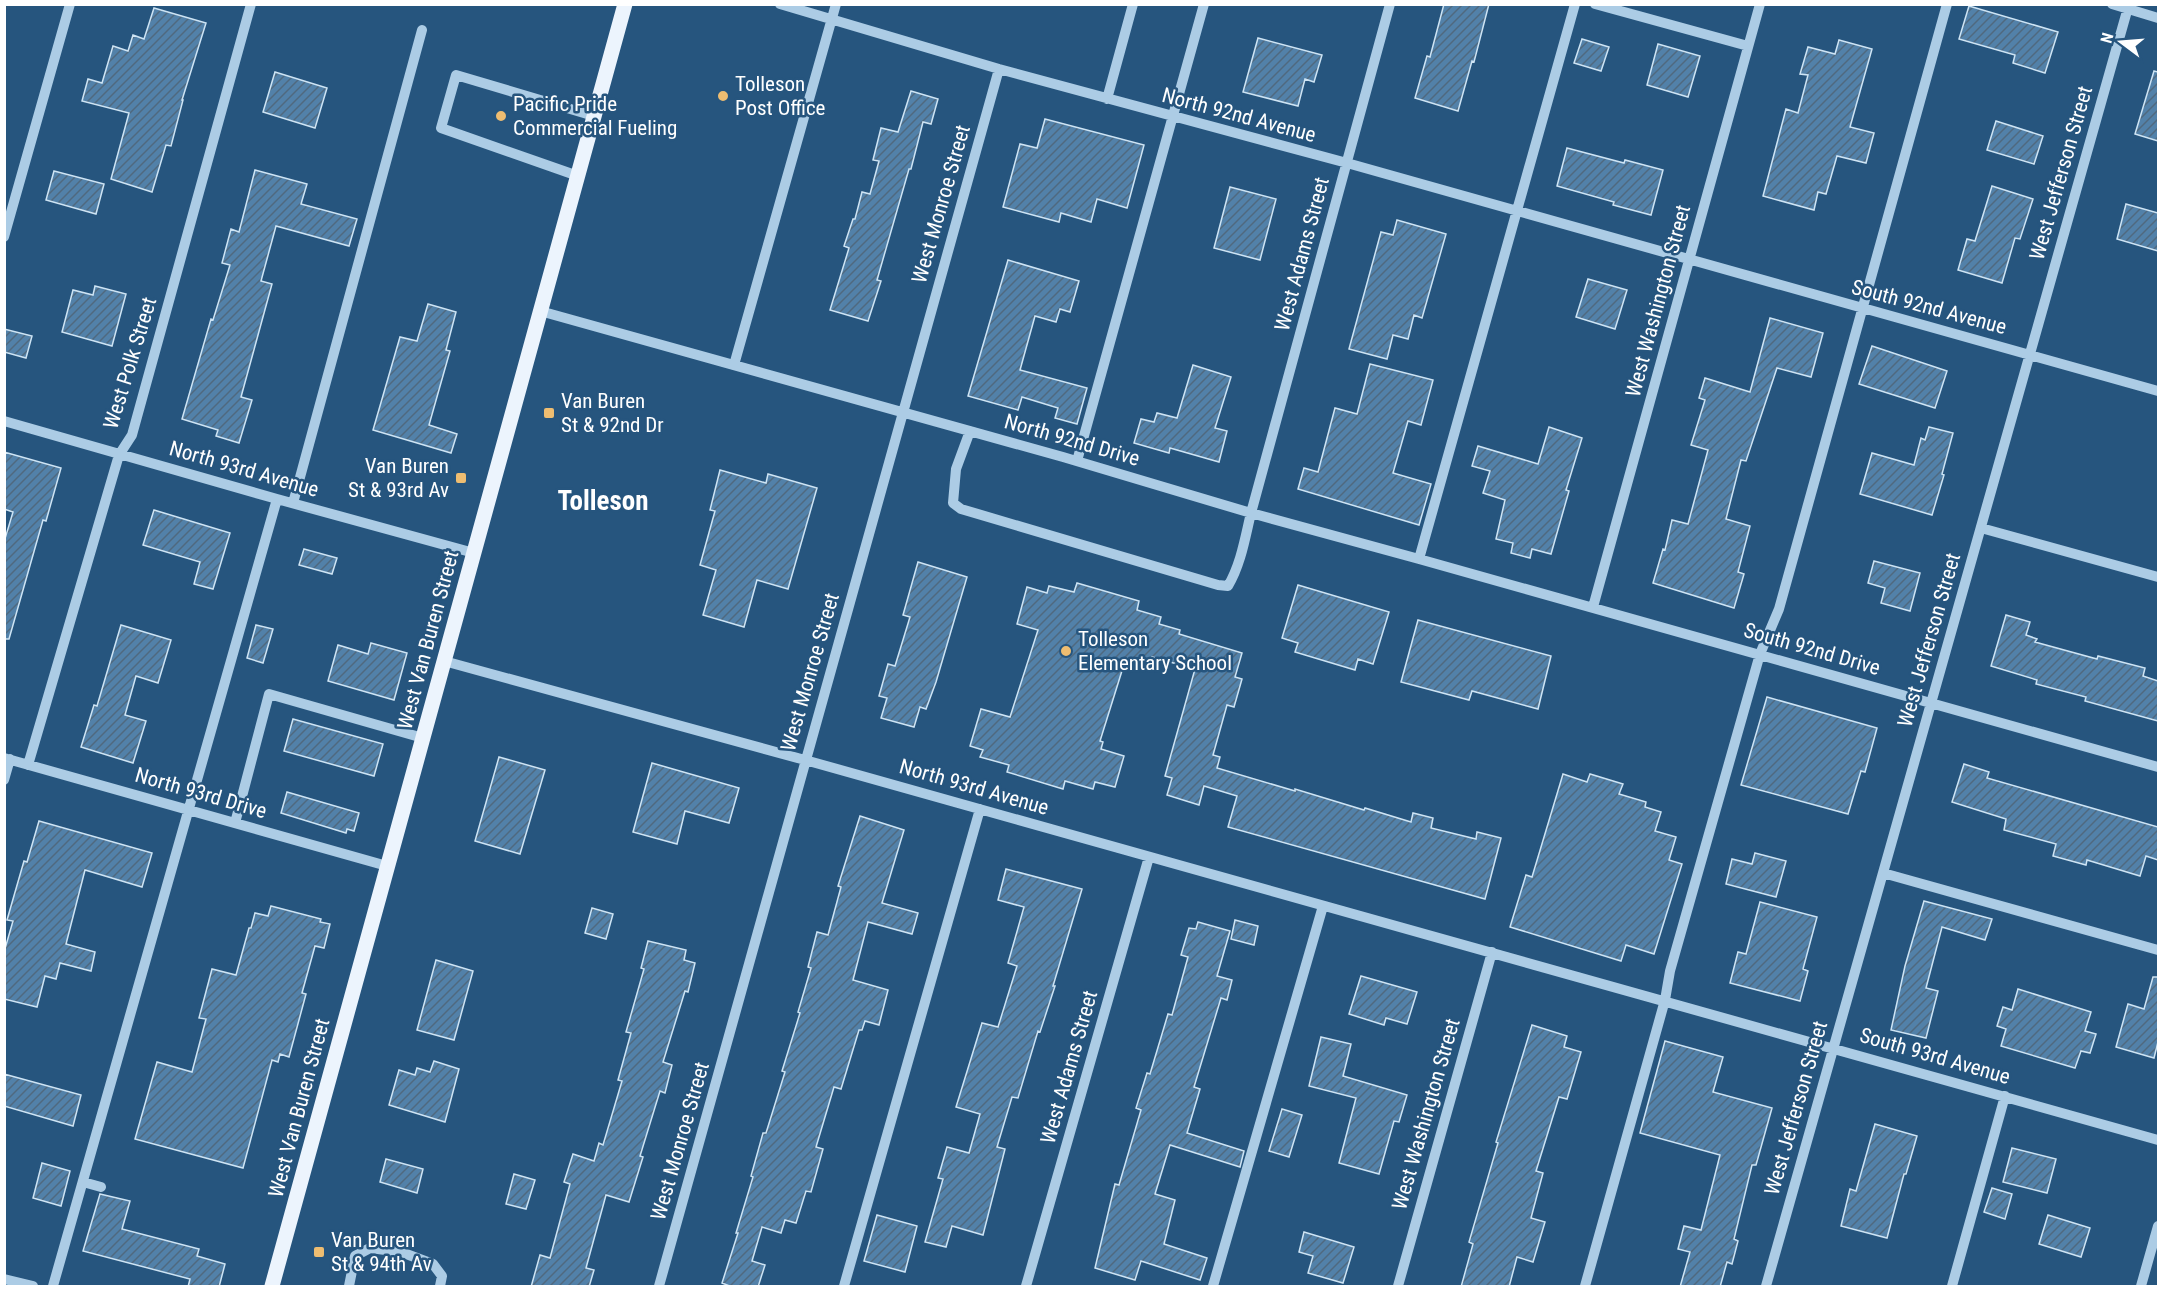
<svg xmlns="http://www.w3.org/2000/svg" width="2163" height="1291" font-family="'Roboto Condensed',sans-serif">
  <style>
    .building { fill: url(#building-hatch); stroke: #cee4f4; stroke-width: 1.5 }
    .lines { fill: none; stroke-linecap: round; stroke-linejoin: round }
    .minor { stroke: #accce5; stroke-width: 10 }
    .major { stroke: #ecf4fd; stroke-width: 15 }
    .poi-dot { fill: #eebd71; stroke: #26557e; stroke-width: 2 }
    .labels { text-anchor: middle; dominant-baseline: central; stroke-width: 5; stroke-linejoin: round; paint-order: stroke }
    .poi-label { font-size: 21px; fill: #fff; stroke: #26557e; text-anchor: start }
    .street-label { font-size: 21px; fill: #fff; stroke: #26557e }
    .district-label { font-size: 27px; font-weight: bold; fill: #fff; stroke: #26557e }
  </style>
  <defs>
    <pattern id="building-hatch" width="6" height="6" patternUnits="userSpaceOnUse" patternTransform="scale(1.5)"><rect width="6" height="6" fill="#5281a9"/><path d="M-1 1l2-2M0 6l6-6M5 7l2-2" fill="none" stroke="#4f697f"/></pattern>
  </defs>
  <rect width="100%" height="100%" fill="#26557e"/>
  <!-- building -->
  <path class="building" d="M 1444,4 L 1489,4 L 1474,62 L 1472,61 L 1458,111 L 1415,98 L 1427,56 L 1430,57 Z
    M 1969,6 L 2058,32 L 2045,73 L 2013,63 L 2015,55 L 1959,39 Z
    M 154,8 L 206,23 L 182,100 L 183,100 L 171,146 L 166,145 L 152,192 L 111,179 L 129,113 L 82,101 L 88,79 L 102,83 L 113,46 L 128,51 L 133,35 L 144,39 Z
    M 1258,38 L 1322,55 L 1314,82 L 1305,79 L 1298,106 L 1243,92 Z
    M 1582,39 L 1609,47 L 1601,71 L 1574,63 Z
    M 1839,40 L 1872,49 L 1850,127 L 1874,133 L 1866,163 L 1837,156 L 1826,194 L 1818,192 L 1814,210 L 1763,196 L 1786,109 L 1798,113 L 1808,75 L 1800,74 L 1808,47 L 1835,54 Z
    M 1658,44 L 1700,56 L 1688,97 L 1647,85 Z
    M 2154,71 L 2158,72 L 2158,141 L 2135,134 Z
    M 275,72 L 327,88 L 315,128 L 263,112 Z
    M 911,91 L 938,99 L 931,124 L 923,122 L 911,169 L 909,169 L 877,280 L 881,281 L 868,321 L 830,310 L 849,248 L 844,246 L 853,219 L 855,219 L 862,192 L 870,194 L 879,161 L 873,160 L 881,128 L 898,132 Z
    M 1045,119 L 1144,145 L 1127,208 L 1097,199 L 1091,222 L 1061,213 L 1059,222 L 1003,207 L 1020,144 L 1037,148 Z
    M 1996,121 L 2043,136 L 2034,164 L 1987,150 Z
    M 1567,148 L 1624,163 L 1625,160 L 1663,170 L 1651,215 L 1613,205 L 1614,202 L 1557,186 Z
    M 255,170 L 307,184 L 301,204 L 357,219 L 349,246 L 276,226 L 261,281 L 272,284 L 241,397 L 252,400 L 239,443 L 216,436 L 218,430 L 182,419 L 211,319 L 213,320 L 230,265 L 222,263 L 231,229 L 239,232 Z
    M 54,171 L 104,184 L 96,214 L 46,200 Z
    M 1992,186 L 2033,199 L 2020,239 L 2015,238 L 2002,283 L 1958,270 L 1967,239 L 1975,241 Z
    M 1230,187 L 1276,199 L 1260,260 L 1214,248 Z
    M 2126,204 L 2158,213 L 2158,251 L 2117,239 Z
    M 1397,220 L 1446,234 L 1422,318 L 1414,315 L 1408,339 L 1393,335 L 1387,359 L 1349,349 L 1381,232 L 1393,235 Z
    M 1008,260 L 1079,281 L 1070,312 L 1060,309 L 1056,322 L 1035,316 L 1020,370 L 1087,388 L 1077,424 L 1055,418 L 1058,408 L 1022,397 L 1018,410 L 968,396 Z
    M 1588,279 L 1627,290 L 1615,329 L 1576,317 Z
    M 95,286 L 126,294 L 112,346 L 62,332 L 73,290 L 93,295 Z
    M 428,304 L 456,312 L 446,350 L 450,351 L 429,425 L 457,434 L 451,453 L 373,430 L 400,337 L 417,341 Z
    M 1770,318 L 1823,333 L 1811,377 L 1777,368 L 1746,461 L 1741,460 L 1726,519 L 1750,526 L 1738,572 L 1744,574 L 1734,608 L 1653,583 L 1663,549 L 1665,550 L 1672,520 L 1688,524 L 1708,450 L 1691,445 L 1705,400 L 1699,398 L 1705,378 L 1750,392 Z
    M 4,329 L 32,336 L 26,358 L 4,352 Z
    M 1872,346 L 1947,371 L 1935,408 L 1859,384 Z
    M 1370,364 L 1433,380 L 1421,425 L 1408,421 L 1393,473 L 1431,484 L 1419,525 L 1298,489 L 1304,468 L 1318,472 L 1335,408 L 1357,414 Z
    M 1193,365 L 1231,377 L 1215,428 L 1227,431 L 1219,462 L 1170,448 L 1169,453 L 1134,443 L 1141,419 L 1154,422 L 1157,413 L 1177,418 Z
    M 1549,427 L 1582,438 L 1566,490 L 1569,491 L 1551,554 L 1532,549 L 1530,558 L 1511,553 L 1513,543 L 1496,539 L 1505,500 L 1483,493 L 1490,471 L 1472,466 L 1478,446 L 1538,464 Z
    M 1929,427 L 1953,433 L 1942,474 L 1944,475 L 1932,515 L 1860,494 L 1872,453 L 1914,465 L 1921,438 L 1925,440 Z
    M 4,452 L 61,468 L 46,521 L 43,520 L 9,639 L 4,639 L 4,542 L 13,512 L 4,509 Z
    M 720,470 L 766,483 L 768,474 L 817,488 L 788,589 L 757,580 L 744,627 L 703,615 L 716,570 L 700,565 L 715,511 L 710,510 Z
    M 154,510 L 230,533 L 213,589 L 194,584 L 200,562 L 143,545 Z
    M 304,549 L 337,558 L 332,574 L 299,565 Z
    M 1874,561 L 1920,573 L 1910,611 L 1881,603 L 1885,588 L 1868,583 Z
    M 918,562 L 967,577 L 936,682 L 926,709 L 920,707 L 914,727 L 881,718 L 887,698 L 879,696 L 888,664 L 895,666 L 910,617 L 903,615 Z
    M 1077,583 L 1139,601 L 1137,610 L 1161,617 L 1159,624 L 1180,630 L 1179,634 L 1242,653 L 1235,677 L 1242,679 L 1234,707 L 1227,705 L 1213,755 L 1220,757 L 1217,768 L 1295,791 L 1295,789 L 1364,810 L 1365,808 L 1411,822 L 1413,813 L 1433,818 L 1431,828 L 1476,839 L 1477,832 L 1501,838 L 1485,899 L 1228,827 L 1237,796 L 1204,786 L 1199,805 L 1167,795 L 1172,778 L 1165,776 L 1195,669 L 1152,657 L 1150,664 L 1126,658 L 1100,741 L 1103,742 L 1101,749 L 1124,756 L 1115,787 L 1095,782 L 1093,789 L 1065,781 L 1063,789 L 1007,772 L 1009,765 L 980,757 L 983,750 L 970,746 L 981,709 L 1010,717 L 1038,630 L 1017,624 L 1027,587 L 1047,593 L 1049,586 L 1074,592 Z
    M 1298,585 L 1389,612 L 1373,664 L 1358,659 L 1355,670 L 1295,652 L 1298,643 L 1282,638 Z
    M 2006,615 L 2030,622 L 2026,635 L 2037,639 L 2035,642 L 2097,659 L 2098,656 L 2145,668 L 2143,676 L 2158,681 L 2158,721 L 2085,701 L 2086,697 L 2036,684 L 2037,680 L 1991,666 Z
    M 1418,620 L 1551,656 L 1538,709 L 1472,691 L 1469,700 L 1401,682 Z
    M 121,625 L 171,640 L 158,683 L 136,676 L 125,715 L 146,721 L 133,763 L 81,747 L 94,705 L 97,706 Z
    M 256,625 L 273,629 L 263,663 L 247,658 Z
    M 371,643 L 407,653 L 394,700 L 328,681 L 338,645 L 368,654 Z
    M 1767,697 L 1877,728 L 1865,772 L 1861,771 L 1848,814 L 1741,785 Z
    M 293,719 L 383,744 L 374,776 L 284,751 Z
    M 499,757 L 545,770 L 520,854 L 475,841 Z
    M 652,763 L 739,788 L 729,823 L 685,811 L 677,844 L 633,832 Z
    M 1964,764 L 1989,772 L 1987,778 L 2158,827 L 2158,860 L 2146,856 L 2140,876 L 2087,860 L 2086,865 L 2053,856 L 2056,844 L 2004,830 L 2006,819 L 1952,802 Z
    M 1563,774 L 1587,782 L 1590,774 L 1623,784 L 1619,794 L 1646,802 L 1645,807 L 1661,812 L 1655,831 L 1676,837 L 1669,860 L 1682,864 L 1654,954 L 1626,945 L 1621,961 L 1510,927 L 1526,875 L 1532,877 Z
    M 287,792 L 359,813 L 354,831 L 347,829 L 346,833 L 281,813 Z
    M 860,816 L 904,830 L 882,903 L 918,913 L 912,934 L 868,922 L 853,980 L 888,990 L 879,1025 L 865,1021 L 862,1030 L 859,1030 L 841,1089 L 834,1087 L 816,1147 L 823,1149 L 811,1192 L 806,1191 L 796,1223 L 785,1220 L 781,1233 L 762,1227 L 752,1261 L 765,1265 L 758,1287 L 732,1287 L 722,1283 L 738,1233 L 736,1233 L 753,1177 L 751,1176 L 763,1133 L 766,1133 L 785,1072 L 782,1071 L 800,1013 L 798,1012 L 811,968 L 808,967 L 817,932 L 828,935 L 841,887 L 838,886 Z
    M 39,821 L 152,853 L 142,887 L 85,870 L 66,944 L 95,952 L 91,971 L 60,963 L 56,979 L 45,976 L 37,1007 L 4,999 L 4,952 L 13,921 L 7,920 L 24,861 L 27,862 Z
    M 1755,853 L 1786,861 L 1776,897 L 1726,884 L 1732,859 L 1752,864 Z
    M 1006,869 L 1082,889 L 1053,986 L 1055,986 L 1040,1032 L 1038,1031 L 1018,1098 L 1012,1097 L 997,1147 L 1005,1149 L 983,1235 L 952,1226 L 946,1247 L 925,1242 L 943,1179 L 938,1178 L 947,1147 L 969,1153 L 980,1114 L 956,1107 L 982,1023 L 998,1027 L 1017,966 L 1008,963 L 1024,907 L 998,900 Z
    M 1924,901 L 1992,919 L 1985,940 L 1942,927 L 1926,988 L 1938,991 L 1926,1038 L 1891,1030 L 1905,966 Z
    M 1760,902 L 1817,917 L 1803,969 L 1808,971 L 1800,1001 L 1730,983 L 1738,952 L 1746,954 Z
    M 271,906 L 321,919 L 320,922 L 330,924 L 324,948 L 315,946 L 302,993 L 306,994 L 289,1057 L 280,1054 L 278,1062 L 272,1060 L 243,1168 L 135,1139 L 157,1062 L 192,1072 L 206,1019 L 199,1018 L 212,969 L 236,975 L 249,928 L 251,928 L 255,913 L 268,916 Z
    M 592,908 L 613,914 L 606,939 L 585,933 Z
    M 1235,920 L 1258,926 L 1254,945 L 1231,939 Z
    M 1198,922 L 1230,931 L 1217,976 L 1232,980 L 1227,1000 L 1221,998 L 1194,1087 L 1200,1089 L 1187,1133 L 1244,1151 L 1240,1167 L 1170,1145 L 1155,1194 L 1175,1200 L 1164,1244 L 1207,1258 L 1200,1280 L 1141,1261 L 1135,1280 L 1095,1268 L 1115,1184 L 1119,1185 L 1141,1110 L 1136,1108 L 1147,1073 L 1150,1074 L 1168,1014 L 1172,1015 L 1188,957 L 1181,955 L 1189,928 L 1196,929 Z
    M 648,941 L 686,950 L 684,960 L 695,963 L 688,992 L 685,991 L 663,1062 L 672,1065 L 665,1093 L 660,1091 L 640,1156 L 643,1157 L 629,1202 L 606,1195 L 586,1268 L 594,1270 L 589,1287 L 531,1287 L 540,1255 L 550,1258 L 570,1184 L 564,1182 L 573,1154 L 594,1161 L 599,1143 L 603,1145 L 622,1081 L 618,1080 L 631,1033 L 626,1032 L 644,969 L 641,968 Z
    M 436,960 L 473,971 L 454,1040 L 417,1030 Z
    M 1361,976 L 1417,992 L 1407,1024 L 1386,1018 L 1384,1025 L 1349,1014 Z
    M 2153,977 L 2158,977 L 2158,1042 L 2154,1058 L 2116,1047 L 2128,1004 L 2144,1009 Z
    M 2018,989 L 2091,1012 L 2085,1031 L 2096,1034 L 2090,1053 L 2081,1051 L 2075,1068 L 2001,1046 L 2006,1029 L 1997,1026 L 2003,1007 L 2012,1010 Z
    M 1532,1025 L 1567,1036 L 1564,1047 L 1581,1052 L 1567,1099 L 1559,1097 L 1536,1171 L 1543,1173 L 1531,1218 L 1545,1222 L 1533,1262 L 1517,1257 L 1509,1287 L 1461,1287 L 1473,1244 L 1469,1242 L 1498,1143 L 1496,1142 Z
    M 1321,1037 L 1351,1044 L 1343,1076 L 1407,1095 L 1399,1122 L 1394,1121 L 1379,1174 L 1339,1163 L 1356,1098 L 1309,1086 Z
    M 1665,1041 L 1723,1057 L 1713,1092 L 1772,1108 L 1756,1165 L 1752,1165 L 1734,1239 L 1738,1241 L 1732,1264 L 1727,1262 L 1720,1287 L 1680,1287 L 1690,1252 L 1678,1249 L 1684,1226 L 1701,1230 L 1720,1155 L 1640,1133 Z
    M 434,1061 L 459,1069 L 445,1122 L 389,1105 L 399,1070 L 415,1075 L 417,1068 L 430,1072 Z
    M 4,1074 L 81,1095 L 73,1126 L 4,1106 Z
    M 1282,1109 L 1302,1115 L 1289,1157 L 1269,1151 Z
    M 1875,1124 L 1917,1136 L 1906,1174 L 1904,1174 L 1887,1238 L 1841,1226 L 1850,1189 L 1856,1191 Z
    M 2012,1148 L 2056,1159 L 2047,1193 L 2003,1182 Z
    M 386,1159 L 423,1169 L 417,1193 L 380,1182 Z
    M 42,1163 L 70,1171 L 61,1206 L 33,1198 Z
    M 514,1174 L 535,1180 L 526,1209 L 506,1204 Z
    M 1992,1188 L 2012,1194 L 2005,1219 L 1984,1212 Z
    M 100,1194 L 130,1201 L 122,1229 L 199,1249 L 197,1256 L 225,1264 L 219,1287 L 188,1287 L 190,1279 L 83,1251 Z
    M 877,1215 L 917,1226 L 905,1272 L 864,1261 Z
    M 2048,1215 L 2090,1228 L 2081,1257 L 2039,1244 Z
    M 1304,1232 L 1354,1247 L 1343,1283 L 1308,1273 L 1313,1256 L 1299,1252 Z"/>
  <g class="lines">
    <!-- minor -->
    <path class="minor" d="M 780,4 L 999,69 L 1347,163 L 2158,391
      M 1595,4 L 1748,46
      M 2112,4 L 2158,18
      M 1107,99 L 1133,4
      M 578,176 L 441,128 L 456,75 L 594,116
      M 4,237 L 70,4
      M 540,311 L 1063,457 L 1251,513 L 1419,559 L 2158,767
      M 734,365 L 836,4
      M 4,421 L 277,499 L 474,553
      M 970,431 L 956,469 L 953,503 L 961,509 L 1218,585 L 1228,586 C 1241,564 1245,538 1251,513 L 1390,4
      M 1077,461 L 1204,4
      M 293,503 L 422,30
      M 1981,528 L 2158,577
      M 1419,559 L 1575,4
      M 1593,607 L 1760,4
      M 444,661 L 805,760 L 2158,1140
      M 4,758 L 387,866
      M 28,765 L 119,455 L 132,435 L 251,4
      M 4,780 L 10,759
      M 235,823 L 269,694 L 423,738
      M 1883,873 L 2158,950
      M 83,1182 L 101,1187
      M 4,1279 L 33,1286
      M 53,1286 L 277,499
      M 349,1286 L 355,1256 L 370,1248 L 401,1252 L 433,1264 L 442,1276 L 440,1286
      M 659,1286 L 999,69
      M 844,1286 L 980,809
      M 1026,1286 L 1149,857
      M 1213,1286 L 1323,906
      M 1398,1286 L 1492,952
      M 1585,1286 L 1665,1000 L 1670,971 L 1760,654 L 1779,609 L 1947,4
      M 1766,1286 L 2129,4
      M 1952,1286 L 2005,1096
      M 2141,1286 L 2158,1226"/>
    <!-- major -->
    <path class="major" d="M 272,1286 L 625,4"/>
  </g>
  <!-- markers -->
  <g class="poi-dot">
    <circle cx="723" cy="96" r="6"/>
    <circle cx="501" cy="116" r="6"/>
    <rect x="543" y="407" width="12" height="12" rx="3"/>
    <rect x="455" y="472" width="12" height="12" rx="3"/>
    <circle cx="1066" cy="651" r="6"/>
    <rect x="313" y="1246" width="12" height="12" rx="3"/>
  </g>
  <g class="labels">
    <!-- poi labels -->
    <g class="poi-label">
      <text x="735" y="84">Tolleson<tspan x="735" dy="24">Post Office</tspan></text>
      <text x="513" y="104">Pacific Pride<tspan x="513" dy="24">Commercial Fueling</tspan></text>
      <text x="561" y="401">Van Buren<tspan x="561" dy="24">St &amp; 92nd Dr</tspan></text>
      <text x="449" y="466" text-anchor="end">Van Buren<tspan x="449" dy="24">St &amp; 93rd Av</tspan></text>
      <text x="1078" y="639">Tolleson<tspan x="1078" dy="24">Elementary School</tspan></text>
      <text x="331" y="1240">Van Buren<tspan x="331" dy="24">St &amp; 94th Av</tspan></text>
    </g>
    <!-- street labels -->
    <g class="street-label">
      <text transform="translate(1239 115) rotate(15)">North 92nd Avenue</text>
      <text transform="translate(2061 173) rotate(-74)">West Jefferson Street</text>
      <text transform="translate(941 204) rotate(-74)">West Monroe Street</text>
      <text transform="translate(1302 254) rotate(-75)">West Adams Street</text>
      <text transform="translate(1658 301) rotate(-75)">West Washington Street</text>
      <text transform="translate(1929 307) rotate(15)">South 92nd Avenue</text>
      <text transform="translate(130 363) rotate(-73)">West Polk Street</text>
      <text transform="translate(1072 440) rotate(16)">North 92nd Drive</text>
      <text transform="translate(244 469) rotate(16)">North 93rd Avenue</text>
      <text transform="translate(428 640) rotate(-75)">West Van Buren Street</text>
      <text transform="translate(1929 640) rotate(-74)">West Jefferson Street</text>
      <text transform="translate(1812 649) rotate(16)">South 92nd Drive</text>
      <text transform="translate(810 672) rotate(-74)">West Monroe Street</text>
      <text transform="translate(974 787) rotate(16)">North 93rd Avenue</text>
      <text transform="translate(201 793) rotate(16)">North 93rd Drive</text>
      <text transform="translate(1935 1056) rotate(16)">South 93rd Avenue</text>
      <text transform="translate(1069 1067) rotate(-74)">West Adams Street</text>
      <text transform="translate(299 1108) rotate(-75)">West Van Buren Street</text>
      <text transform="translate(1796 1108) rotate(-74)">West Jefferson Street</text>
      <text transform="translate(1426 1114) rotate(-74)">West Washington Street</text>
      <text transform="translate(680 1141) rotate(-74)">West Monroe Street</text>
    </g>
    <!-- district labels -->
    <g class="district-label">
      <text x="603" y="501">Tolleson</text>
    </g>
  </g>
  <!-- border -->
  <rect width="2163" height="1291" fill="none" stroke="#ffffff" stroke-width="12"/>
  <!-- north arrow -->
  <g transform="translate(2121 42) rotate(286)" stroke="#26557e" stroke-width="4.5" paint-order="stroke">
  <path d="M0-4.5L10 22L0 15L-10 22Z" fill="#ffffff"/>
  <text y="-9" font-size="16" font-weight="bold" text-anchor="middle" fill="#ffffff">N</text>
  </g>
</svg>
